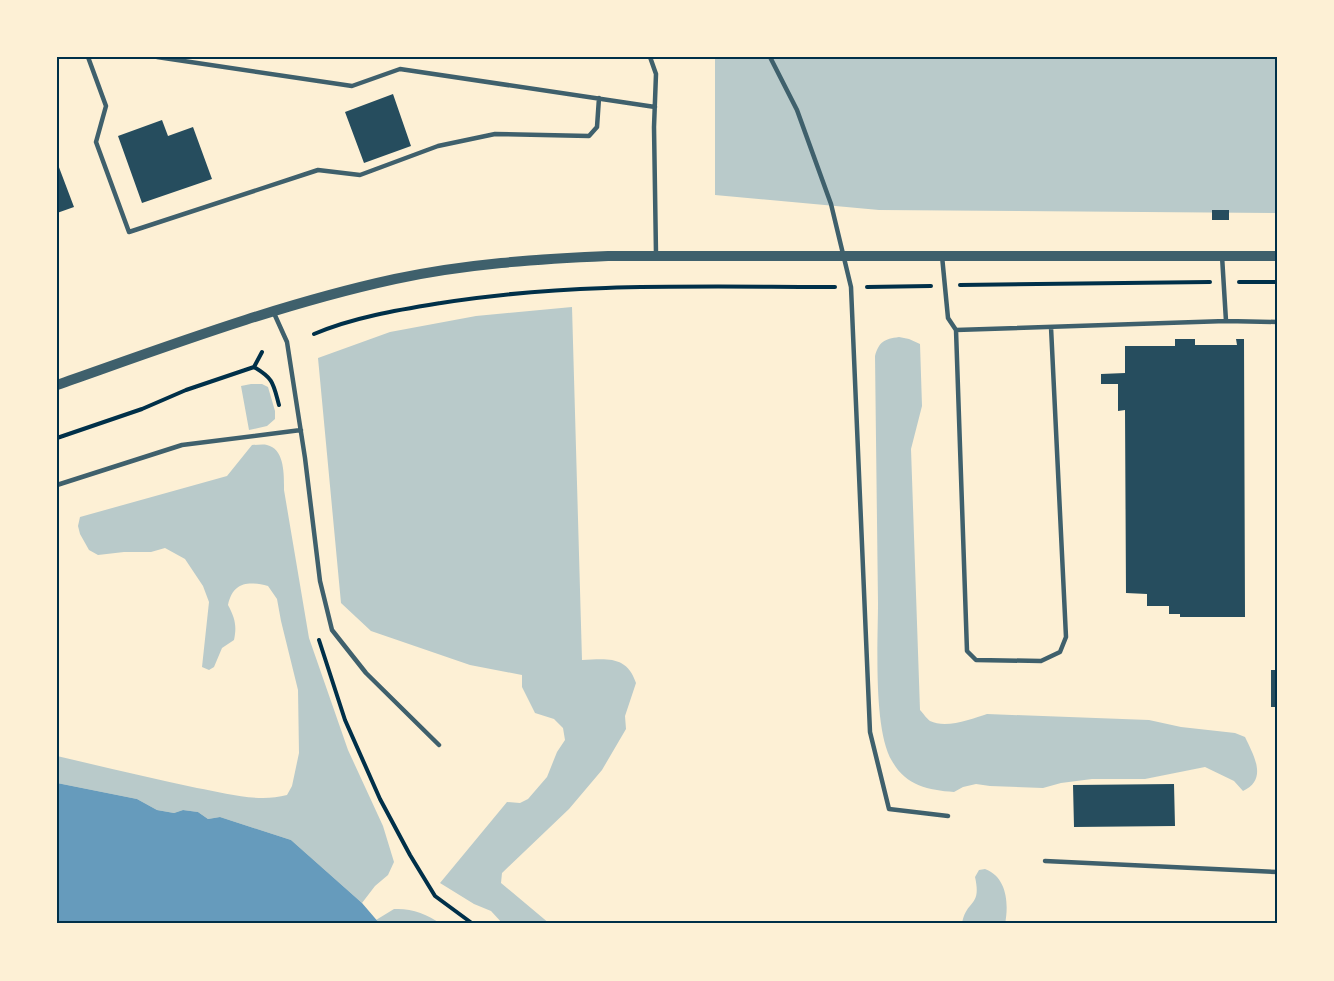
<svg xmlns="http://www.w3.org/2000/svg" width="1334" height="981" font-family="'IBM Plex Sans',sans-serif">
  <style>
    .green { fill: #b9caca }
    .water { fill: #669bbc }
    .building { fill: #264d5e }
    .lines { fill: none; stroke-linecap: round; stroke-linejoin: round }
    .path { stroke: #003049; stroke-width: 4 }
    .service { stroke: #3f606c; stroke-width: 4.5 }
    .tertiary { stroke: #3f606c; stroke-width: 10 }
    .neatline { fill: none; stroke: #003049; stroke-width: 2 }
  </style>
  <rect width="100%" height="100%" fill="#fdf0d5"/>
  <!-- green -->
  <path class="green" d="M 715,57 L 1277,57 L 1277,213 L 879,210 L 715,195 Z
    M 572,307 L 582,660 C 606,659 627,655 636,683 L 625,716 L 626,729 L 602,770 L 569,809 L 502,873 L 501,883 L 550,924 L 503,924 L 491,911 L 474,904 L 440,883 L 507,802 L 520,803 L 528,799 L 547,777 L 557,752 L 565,740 L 563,728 L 554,719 L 535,713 L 522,687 L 522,675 L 470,665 L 371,631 L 341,603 L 318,358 L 390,332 L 476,316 Z
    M 899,337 L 909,339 L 920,344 L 922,406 L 911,449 L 920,710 C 923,713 927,719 930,721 C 946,729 972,719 987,714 L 1149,720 L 1181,727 L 1235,733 L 1245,737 C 1254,756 1268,779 1243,791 L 1234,781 L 1205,767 L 1145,779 L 1092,779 L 1061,783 L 1043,788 L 990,786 L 976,784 L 963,787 L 954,792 C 928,790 906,786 892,761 C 873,730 878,641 878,603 C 877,521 876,438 875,356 C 879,342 884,339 899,337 Z
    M 251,384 L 262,384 L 268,387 L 275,411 L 275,419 L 267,426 L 249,430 L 241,386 Z
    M 252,445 C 257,445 263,444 267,445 C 285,449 284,476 284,490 L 309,638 L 348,750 L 383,826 L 394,862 L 388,875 L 375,886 L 362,903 L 291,840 L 220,817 L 208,819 L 198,812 L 183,810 L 174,813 L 157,810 L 137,799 L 57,783 L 57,756 C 104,767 150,778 197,788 C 226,793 258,803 287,795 L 292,786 L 299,753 L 298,690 L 281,621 L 277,599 L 268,586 C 248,581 233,582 228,605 C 235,618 237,626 234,640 L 222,648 L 214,667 L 209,670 L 202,667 L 209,602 L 203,586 L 185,559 L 165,548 L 151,552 L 124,552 L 98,555 L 89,550 L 80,534 L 78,526 L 80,517 L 227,476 Z
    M 985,869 C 1007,877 1009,904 1005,924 L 962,924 C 966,899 982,908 975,877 L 979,870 Z
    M 394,909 C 411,908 427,914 441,924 L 380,924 L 376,920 Z"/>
  <!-- water -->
  <path class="water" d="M 57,783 L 137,799 L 157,810 L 174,813 L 183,810 L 198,812 L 208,819 L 220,817 L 291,840 L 362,903 L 380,924 L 57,924 Z"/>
  <!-- building -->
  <path class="building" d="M 393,94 L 411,146 L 364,163 L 345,112 Z
    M 162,120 L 168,136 L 193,127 L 212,179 L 142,203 L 118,136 Z
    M 57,162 L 74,207 L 57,213 Z
    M 1212,210 L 1229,210 L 1229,220 L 1212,220 Z
    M 1175,339 L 1195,339 L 1195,345 L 1237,345 L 1236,339 L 1244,339 L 1245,617 L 1180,617 L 1180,614 L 1169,614 L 1169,606 L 1147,606 L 1147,594 L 1126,593 L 1125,410 L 1118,411 L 1118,384 L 1101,384 L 1101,374 L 1125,373 L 1125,346 L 1175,346 Z
    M 1271,670 L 1277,670 L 1277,707 L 1271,707 Z
    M 1174,784 L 1175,826 L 1074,827 L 1073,785 Z"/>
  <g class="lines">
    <!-- path -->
    <path class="path" d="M 1239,282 L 1277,282
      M 960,285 L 1210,282
      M 867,287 L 931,286
      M 314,334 C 354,317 398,310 441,303 C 571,282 704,287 835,287
      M 254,367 C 274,379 273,383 279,405
      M 57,438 L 142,409 L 186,390 L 254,367 L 262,352
      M 319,640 L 345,720 L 380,799 L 410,855 L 435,896 L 473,924"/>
    <!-- service -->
    <path class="service" d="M 88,57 L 106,106 L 96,142 L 129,232 L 318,170 L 360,175 L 438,146 L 495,134 L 589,136 L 597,127 L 599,98
      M 157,57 L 352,86 L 400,69 L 655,107
      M 650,57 L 656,74 L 654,127 L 656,254
      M 770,57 L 797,110 L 831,204 L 851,287 L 870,732 L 889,809 L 948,816
      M 942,256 L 948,318 L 956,330 L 1226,321 L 1277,322
      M 1222,256 L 1226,321
      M 273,311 L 287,342 L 305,458 L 320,581 L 332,630 L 366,673 L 439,745
      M 956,330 L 967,651 L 976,660 L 1041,661 L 1060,652 L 1066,637 L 1051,327
      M 57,485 L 182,445 L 301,430
      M 1045,861 L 1277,872"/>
    <!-- tertiary -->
    <path class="tertiary" d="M 57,385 C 168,346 280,304 395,279 C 465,264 537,259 608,256 L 1277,256"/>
  </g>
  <!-- border -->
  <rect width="1334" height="981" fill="none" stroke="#fdf0d5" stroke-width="117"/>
  <rect x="58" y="58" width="1218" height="864" class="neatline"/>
</svg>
